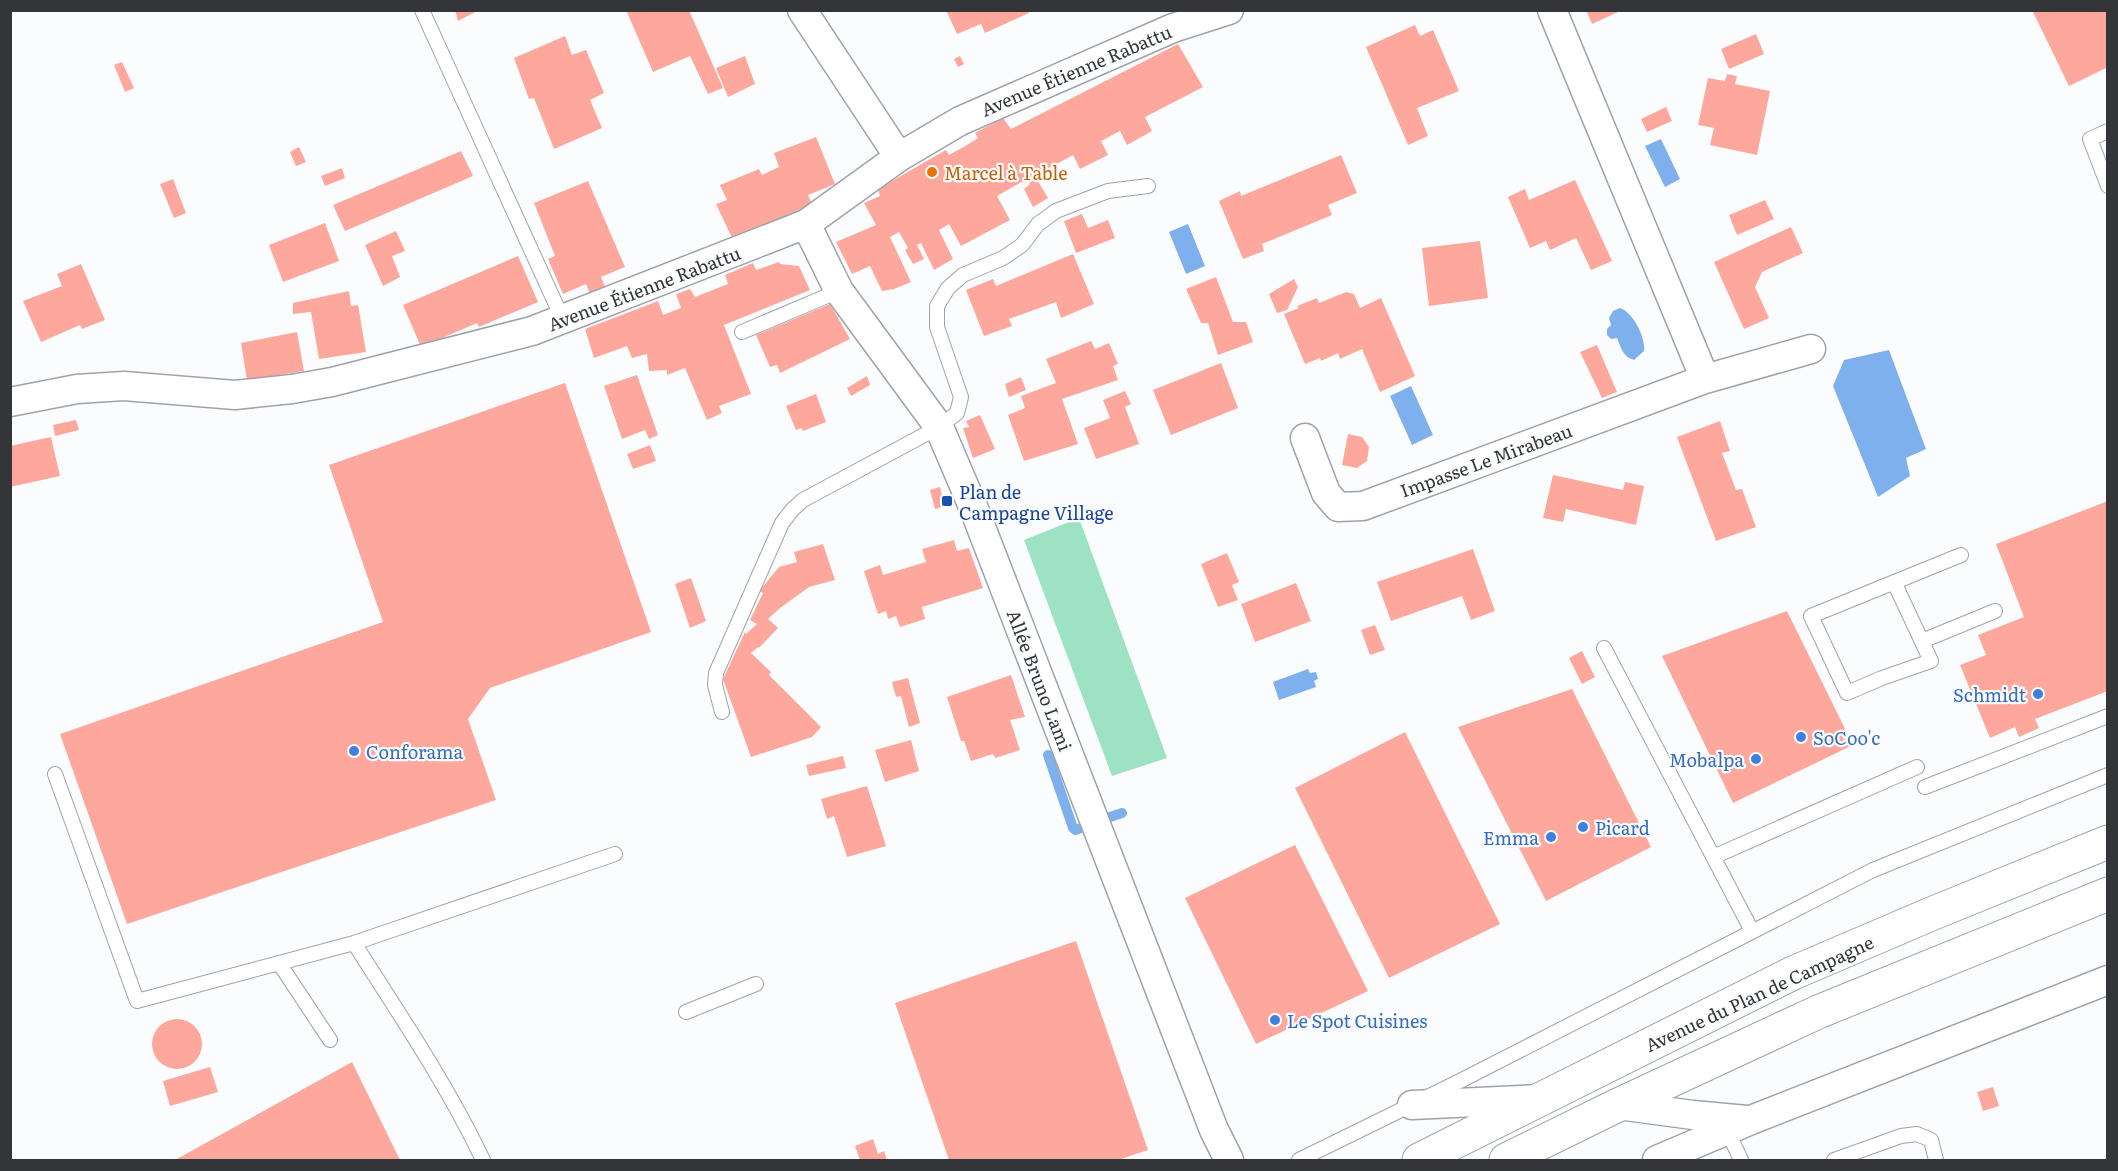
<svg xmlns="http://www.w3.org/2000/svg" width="2118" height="1171" font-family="Literata,serif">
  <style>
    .green { fill: #9de3c3 }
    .water { fill: #7eb0ed }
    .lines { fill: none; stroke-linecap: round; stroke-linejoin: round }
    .stream { stroke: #7eb0ed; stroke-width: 10 }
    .building { fill: #fea89d }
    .lane-casing { stroke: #9fa2ab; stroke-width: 16 }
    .street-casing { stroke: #9fa2ab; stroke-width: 31 }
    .secondary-casing { stroke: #9fa2ab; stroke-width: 35 }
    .lane { stroke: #fff; stroke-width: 14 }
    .street { stroke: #fff; stroke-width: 28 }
    .secondary { stroke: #fff; stroke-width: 33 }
    .food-dot { fill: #e8710a; stroke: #fbfcfe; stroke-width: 2 }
    .transit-dot { fill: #1a4fb4; stroke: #fbfcfe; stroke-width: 2 }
    .shop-dot { fill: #3f7fe0; stroke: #fbfcfe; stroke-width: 2 }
    .labels { text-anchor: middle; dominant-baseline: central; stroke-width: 4.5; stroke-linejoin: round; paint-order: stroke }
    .street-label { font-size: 18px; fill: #343539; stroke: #fbfcfe }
    .food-label { font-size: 18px; fill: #c56008; stroke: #fbfcfe; text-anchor: start }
    .transit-label { font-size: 18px; fill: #164399; stroke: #fbfcfe; text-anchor: start }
    .shop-label { font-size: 18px; fill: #366cbe; stroke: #fbfcfe; text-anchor: start }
  </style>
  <rect width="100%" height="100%" fill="#fbfcfe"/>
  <!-- green -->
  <path class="green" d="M 1079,518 L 1167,758 L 1112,776 L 1024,540 Z"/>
  <!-- water -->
  <path class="water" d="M 1661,139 L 1680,179 L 1665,187 L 1645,146 Z
    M 1188,224 L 1205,266 L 1186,274 L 1169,232 Z
    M 1620,308 C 1633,312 1646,338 1644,351 L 1634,360 C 1623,357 1621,348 1617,338 L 1611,339 L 1607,335 L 1607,329 L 1611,325 L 1609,318 L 1613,311 Z
    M 1889,350 L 1926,449 L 1906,458 L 1910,476 L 1878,497 L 1833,386 L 1844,360 Z
    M 1411,386 L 1433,435 L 1412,445 L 1390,396 Z
    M 1308,669 L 1310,673 L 1316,672 L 1318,679 L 1314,681 L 1316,687 L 1279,700 L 1273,682 Z"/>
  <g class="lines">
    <!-- stream -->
    <path class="stream" d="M 1048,755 L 1073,828 L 1076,830 L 1083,827
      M 1110,817 L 1122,813"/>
  </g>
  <!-- building -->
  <path class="building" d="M 455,10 L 479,10 L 458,21 Z
    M 626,10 L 689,10 L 723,88 L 708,94 L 690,56 L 653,72 Z
    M 946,10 L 1028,10 L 1029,13 L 985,33 L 981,24 L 957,34 Z
    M 1586,10 L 1618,10 L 1618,12 L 1592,24 Z
    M 2037,10 L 2108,10 L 2108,67 L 2069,86 L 2033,12 Z
    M 1415,25 L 1420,36 L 1433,30 L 1459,91 L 1417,108 L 1428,136 L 1408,145 L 1366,47 Z
    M 1756,34 L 1764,54 L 1729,69 L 1721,49 Z
    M 565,36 L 572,55 L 586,50 L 604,93 L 590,100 L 602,128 L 554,149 L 534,98 L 529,99 L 514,58 Z
    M 1178,44 L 1203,87 L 1145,117 L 1152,131 L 1127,145 L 1120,131 L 1101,141 L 1108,155 L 1080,169 L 1073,155 L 1035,176 L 1048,198 L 1033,207 L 1024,189 L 1030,184 L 1027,179 L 997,196 L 1010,220 L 961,246 L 949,224 L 939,230 L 953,259 L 934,270 L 921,243 L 917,245 L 924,259 L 913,264 L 905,250 L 908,248 L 899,232 L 890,237 L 911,282 L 894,289 L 882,291 L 870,266 L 852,274 L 836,242 L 876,225 L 864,203 L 880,196 L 878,189 L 946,150 L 949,155 L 967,145 L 978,138 L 975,133 L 1003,118 L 1011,129 Z
    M 745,56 L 755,84 L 728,97 L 716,68 Z
    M 960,56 L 964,64 L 958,67 L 954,59 Z
    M 122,62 L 134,88 L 125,92 L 114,65 Z
    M 1727,74 L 1737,76 L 1735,84 L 1770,91 L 1757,155 L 1710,145 L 1714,128 L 1698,125 L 1708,78 L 1725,81 Z
    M 1666,107 L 1672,121 L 1647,132 L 1641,119 Z
    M 816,137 L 835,184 L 808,195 L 812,204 L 733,240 L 716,204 L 727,200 L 720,185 L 759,169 L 762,175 L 779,167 L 774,153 Z
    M 299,147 L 306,162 L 296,166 L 290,152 Z
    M 461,151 L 473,176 L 345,231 L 333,205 Z
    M 1341,155 L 1357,193 L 1328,205 L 1332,215 L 1262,244 L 1264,251 L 1243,259 L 1219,201 L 1240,191 L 1241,196 Z
    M 342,168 L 345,178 L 325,186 L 321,176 Z
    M 173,179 L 186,213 L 174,218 L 160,184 Z
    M 1575,180 L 1612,261 L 1591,270 L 1576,238 L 1550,250 L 1546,241 L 1530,248 L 1508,197 L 1525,189 L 1529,200 Z
    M 588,181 L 625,267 L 601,277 L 609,296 L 593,302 L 586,284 L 563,294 L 548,259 L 555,256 L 534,203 Z
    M 1765,200 L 1774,219 L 1737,235 L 1729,215 Z
    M 1082,214 L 1088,228 L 1108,220 L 1115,238 L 1076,253 L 1064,221 Z
    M 325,223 L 339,261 L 283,282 L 269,245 Z
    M 1791,227 L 1803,253 L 1762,272 L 1755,287 L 1769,318 L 1744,329 L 1714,262 Z
    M 396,231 L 405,251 L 392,256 L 400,277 L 383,286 L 365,245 Z
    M 1480,241 L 1488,298 L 1429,306 L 1422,248 Z
    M 1073,254 L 1094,304 L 1061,318 L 1056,302 L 1009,319 L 1012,326 L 984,336 L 966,290 L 993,279 L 996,286 Z
    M 518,256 L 538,302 L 479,327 L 477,323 L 421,347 L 403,305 Z
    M 779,262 L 780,264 L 799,266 L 810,290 L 724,325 L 751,394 L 719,406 L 722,413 L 707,420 L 685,368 L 667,375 L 667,370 L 649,371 L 647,354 L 632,358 L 627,346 L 594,358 L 585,329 L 658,301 L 663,315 L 681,308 L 676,294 L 690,289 L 695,297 L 728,284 L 725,275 L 753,263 L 756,270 Z
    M 81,264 L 105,320 L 82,329 L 80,325 L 41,342 L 23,301 L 62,286 L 57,274 Z
    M 1216,277 L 1233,322 L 1246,322 L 1253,342 L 1218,355 L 1208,323 L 1201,323 L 1186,289 Z
    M 1294,279 L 1298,287 L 1287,310 L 1277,313 L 1269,294 Z
    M 349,291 L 351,306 L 358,305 L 366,352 L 319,359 L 311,312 L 293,314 L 293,303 Z
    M 1346,292 L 1354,294 L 1360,308 L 1381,298 L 1415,376 L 1380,392 L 1362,349 L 1340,359 L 1338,353 L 1321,361 L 1320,358 L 1305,364 L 1284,314 L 1299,308 L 1297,306 L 1317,298 L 1319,303 Z
    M 830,304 L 850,339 L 780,373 L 777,365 L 770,367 L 756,335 Z
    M 297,332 L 304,371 L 247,380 L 241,343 Z
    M 1091,341 L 1095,349 L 1109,343 L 1118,364 L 1113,366 L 1118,380 L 1062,399 L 1078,444 L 1024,461 L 1008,415 L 1025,408 L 1021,396 L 1056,383 L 1046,359 Z
    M 1597,345 L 1617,392 L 1602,398 L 1580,352 Z
    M 1221,363 L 1238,408 L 1171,435 L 1153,390 Z
    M 637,375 L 658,435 L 649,439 L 645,430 L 622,439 L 604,386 Z
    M 867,376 L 870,385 L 851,396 L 847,388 Z
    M 1021,377 L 1026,390 L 1009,397 L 1005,384 Z
    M 565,383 L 651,632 L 490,688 L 468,719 L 496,800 L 127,924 L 60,734 L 383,622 L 329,465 Z
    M 1125,391 L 1131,404 L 1125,407 L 1139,444 L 1096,459 L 1084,428 L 1110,418 L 1103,400 Z
    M 816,394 L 826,422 L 803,431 L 801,428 L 796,430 L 786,406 Z
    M 980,415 L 995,449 L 973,458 L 963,428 L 969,427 L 966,421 Z
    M 76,420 L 79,430 L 55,436 L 53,425 Z
    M 1720,421 L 1730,451 L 1722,453 L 1736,490 L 1742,489 L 1756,527 L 1716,541 L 1677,437 Z
    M 1348,434 L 1362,437 L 1369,447 L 1367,461 L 1357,468 L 1342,465 Z
    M 51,437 L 60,476 L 10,487 L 10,446 Z
    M 650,445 L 656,461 L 633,469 L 627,454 Z
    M 1553,475 L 1623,490 L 1625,482 L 1644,486 L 1636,525 L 1566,509 L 1563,522 L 1543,518 Z
    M 940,487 L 945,506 L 935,509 L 930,490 Z
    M 2108,501 L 2108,691 L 2035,719 L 2039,728 L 2019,737 L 2015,727 L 1990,738 L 1960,665 L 1986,655 L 1978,635 L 2024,617 L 1996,544 Z
    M 954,540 L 957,551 L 969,548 L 983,588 L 922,607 L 925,619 L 900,627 L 896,616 L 888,619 L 886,611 L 878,614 L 864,571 L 880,565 L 883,575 L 926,562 L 922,549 Z
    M 823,544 L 835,580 L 809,587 L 780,608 L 768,619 L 778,628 L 759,648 L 758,647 L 751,653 L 771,672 L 769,675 L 821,727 L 812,737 L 751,757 L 723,679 L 745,632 L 746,634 L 757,624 L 750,620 L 763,593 L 759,591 L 779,567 L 797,562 L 794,552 Z
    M 1473,549 L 1495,611 L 1471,620 L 1462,596 L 1391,621 L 1377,582 Z
    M 1227,553 L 1239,582 L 1232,585 L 1238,600 L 1218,607 L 1201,564 Z
    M 691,578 L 706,621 L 690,628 L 675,584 Z
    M 1296,583 L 1311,621 L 1255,642 L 1241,604 Z
    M 1787,611 L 1853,745 L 1733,803 L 1662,656 Z
    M 1375,625 L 1385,650 L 1370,655 L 1361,630 Z
    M 1582,651 L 1595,677 L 1582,684 L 1569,658 Z
    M 1011,675 L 1025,717 L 1010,720 L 1020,750 L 995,758 L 993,754 L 971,761 L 964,741 L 961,741 L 947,697 Z
    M 908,678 L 920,723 L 909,727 L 901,696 L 896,697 L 892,682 Z
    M 1572,689 L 1651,847 L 1546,901 L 1458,727 Z
    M 1405,732 L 1500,924 L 1389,978 L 1295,788 Z
    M 911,740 L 919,771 L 885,782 L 875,750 Z
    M 843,756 L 846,768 L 809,776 L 806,765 Z
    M 867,786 L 886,846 L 847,857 L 834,816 L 827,819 L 821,799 Z
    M 1295,845 L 1368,991 L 1256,1044 L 1185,898 Z
    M 1076,941 L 1148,1150 L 1118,1160 L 949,1160 L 895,1003 Z
    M152 1044a25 25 0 1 1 50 0a25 25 0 1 1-50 0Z
    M 352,1062 L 400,1160 L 175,1160 Z
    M 210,1067 L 218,1092 L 170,1106 L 163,1081 Z
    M 1993,1087 L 1999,1106 L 1983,1111 L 1977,1092 Z
    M 873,1139 L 878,1154 L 884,1151 L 887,1160 L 860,1160 L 855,1146 Z"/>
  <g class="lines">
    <!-- lane casing -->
    <g class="lane-casing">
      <path id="lane" d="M 422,10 L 563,320
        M 2108,131 L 2090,139 L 2108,186
        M 742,332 L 839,291
        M 1894,582 L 1931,661 L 1882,678 L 1847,693 L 1811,616 L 1961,555
        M 1922,641 L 1995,611
        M 1604,648 L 1752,931
        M 722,712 L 715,685 L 716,673 L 782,523 L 792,510 L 803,500 L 939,427 L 957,413 L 961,397 L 937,327 L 937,306 L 948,288 L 963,275 L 1003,258 L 1022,245 L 1038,224 L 1056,211 L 1108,191 L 1148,186
        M 55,774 L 137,1001 L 354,943 L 615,854
        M 1925,787 L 2108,716
        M 1713,857 L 1917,767
        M 354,943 C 399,1014 447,1084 483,1160
        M 279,963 L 330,1040
        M 686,1012 L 756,984
        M 1727,1130 L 1741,1160
        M 1299,1160 L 1458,1082 L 1873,870 L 2108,775
        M 1834,1160 L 1901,1136 L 1917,1134 L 1931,1140 L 1936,1160"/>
    </g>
    <!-- street casing -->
    <g class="street-casing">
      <path id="street" d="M 802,10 L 899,157
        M 1552,10 L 1705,379
        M 806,224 L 839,291 L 939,427 L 974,509 L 1214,1130 L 1229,1160
        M 10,402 L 77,389 L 124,386 L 235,395 L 292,389 L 332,382 L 532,331 L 806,224 L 899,157 L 960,121 L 1173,28 L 1229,10
        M 1305,438 L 1326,493 L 1338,507 L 1363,506 L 1705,379 L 1811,349
        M 1412,1105 L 1540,1099
        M 1618,1105 L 1693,1115 L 1747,1120
        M 1657,1160 L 1751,1120 L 2108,980"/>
    </g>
    <!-- secondary casing -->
    <g class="secondary-casing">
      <path id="secondary" d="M 1419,1160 L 1793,973 L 1931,914 L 2108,842
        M 1506,1160 L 1618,1105 L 1818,1012 L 2108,894"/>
    </g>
    <!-- lane -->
    <use href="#lane" class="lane"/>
    <!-- street -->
    <use href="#street" class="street"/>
    <!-- secondary -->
    <use href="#secondary" class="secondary"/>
  </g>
  <!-- markers -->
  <circle class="food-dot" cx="932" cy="172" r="6"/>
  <rect class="transit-dot" x="941" y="495" width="12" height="12" rx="3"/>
  <g class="shop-dot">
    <circle cx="2038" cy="694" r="6"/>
    <circle cx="1801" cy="737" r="6"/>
    <circle cx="354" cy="751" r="6"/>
    <circle cx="1756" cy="759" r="6"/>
    <circle cx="1583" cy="827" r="6"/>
    <circle cx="1551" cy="837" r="6"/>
    <circle cx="1275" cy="1020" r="6"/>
  </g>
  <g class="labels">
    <!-- street labels -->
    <g class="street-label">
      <text transform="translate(1076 70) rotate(-23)">Avenue Étienne Rabattu</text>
      <text transform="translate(644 288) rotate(-21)">Avenue Étienne Rabattu</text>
      <text transform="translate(1486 460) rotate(-20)">Impasse Le Mirabeau</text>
      <text transform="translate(1040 680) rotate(69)">Allée Bruno Lami</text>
      <text transform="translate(1759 993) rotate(-25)">Avenue du Plan de Campagne</text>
    </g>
    <!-- food labels -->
    <g class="food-label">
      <text x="944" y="172">Marcel à Table</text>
    </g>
    <!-- transit labels -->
    <g class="transit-label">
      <text x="959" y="491">Plan de<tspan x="959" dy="21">Campagne Village</tspan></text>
    </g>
    <!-- shop labels -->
    <g class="shop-label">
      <text x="2026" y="694" text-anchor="end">Schmidt</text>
      <text x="1813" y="737">SoCoo'c</text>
      <text x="366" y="751">Conforama</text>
      <text x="1744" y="759" text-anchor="end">Mobalpa</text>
      <text x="1595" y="827">Picard</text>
      <text x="1539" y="837" text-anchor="end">Emma</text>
      <text x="1287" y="1020">Le Spot Cuisines</text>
    </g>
  </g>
  <!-- border -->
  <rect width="2118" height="1171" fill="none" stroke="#343539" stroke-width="24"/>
</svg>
